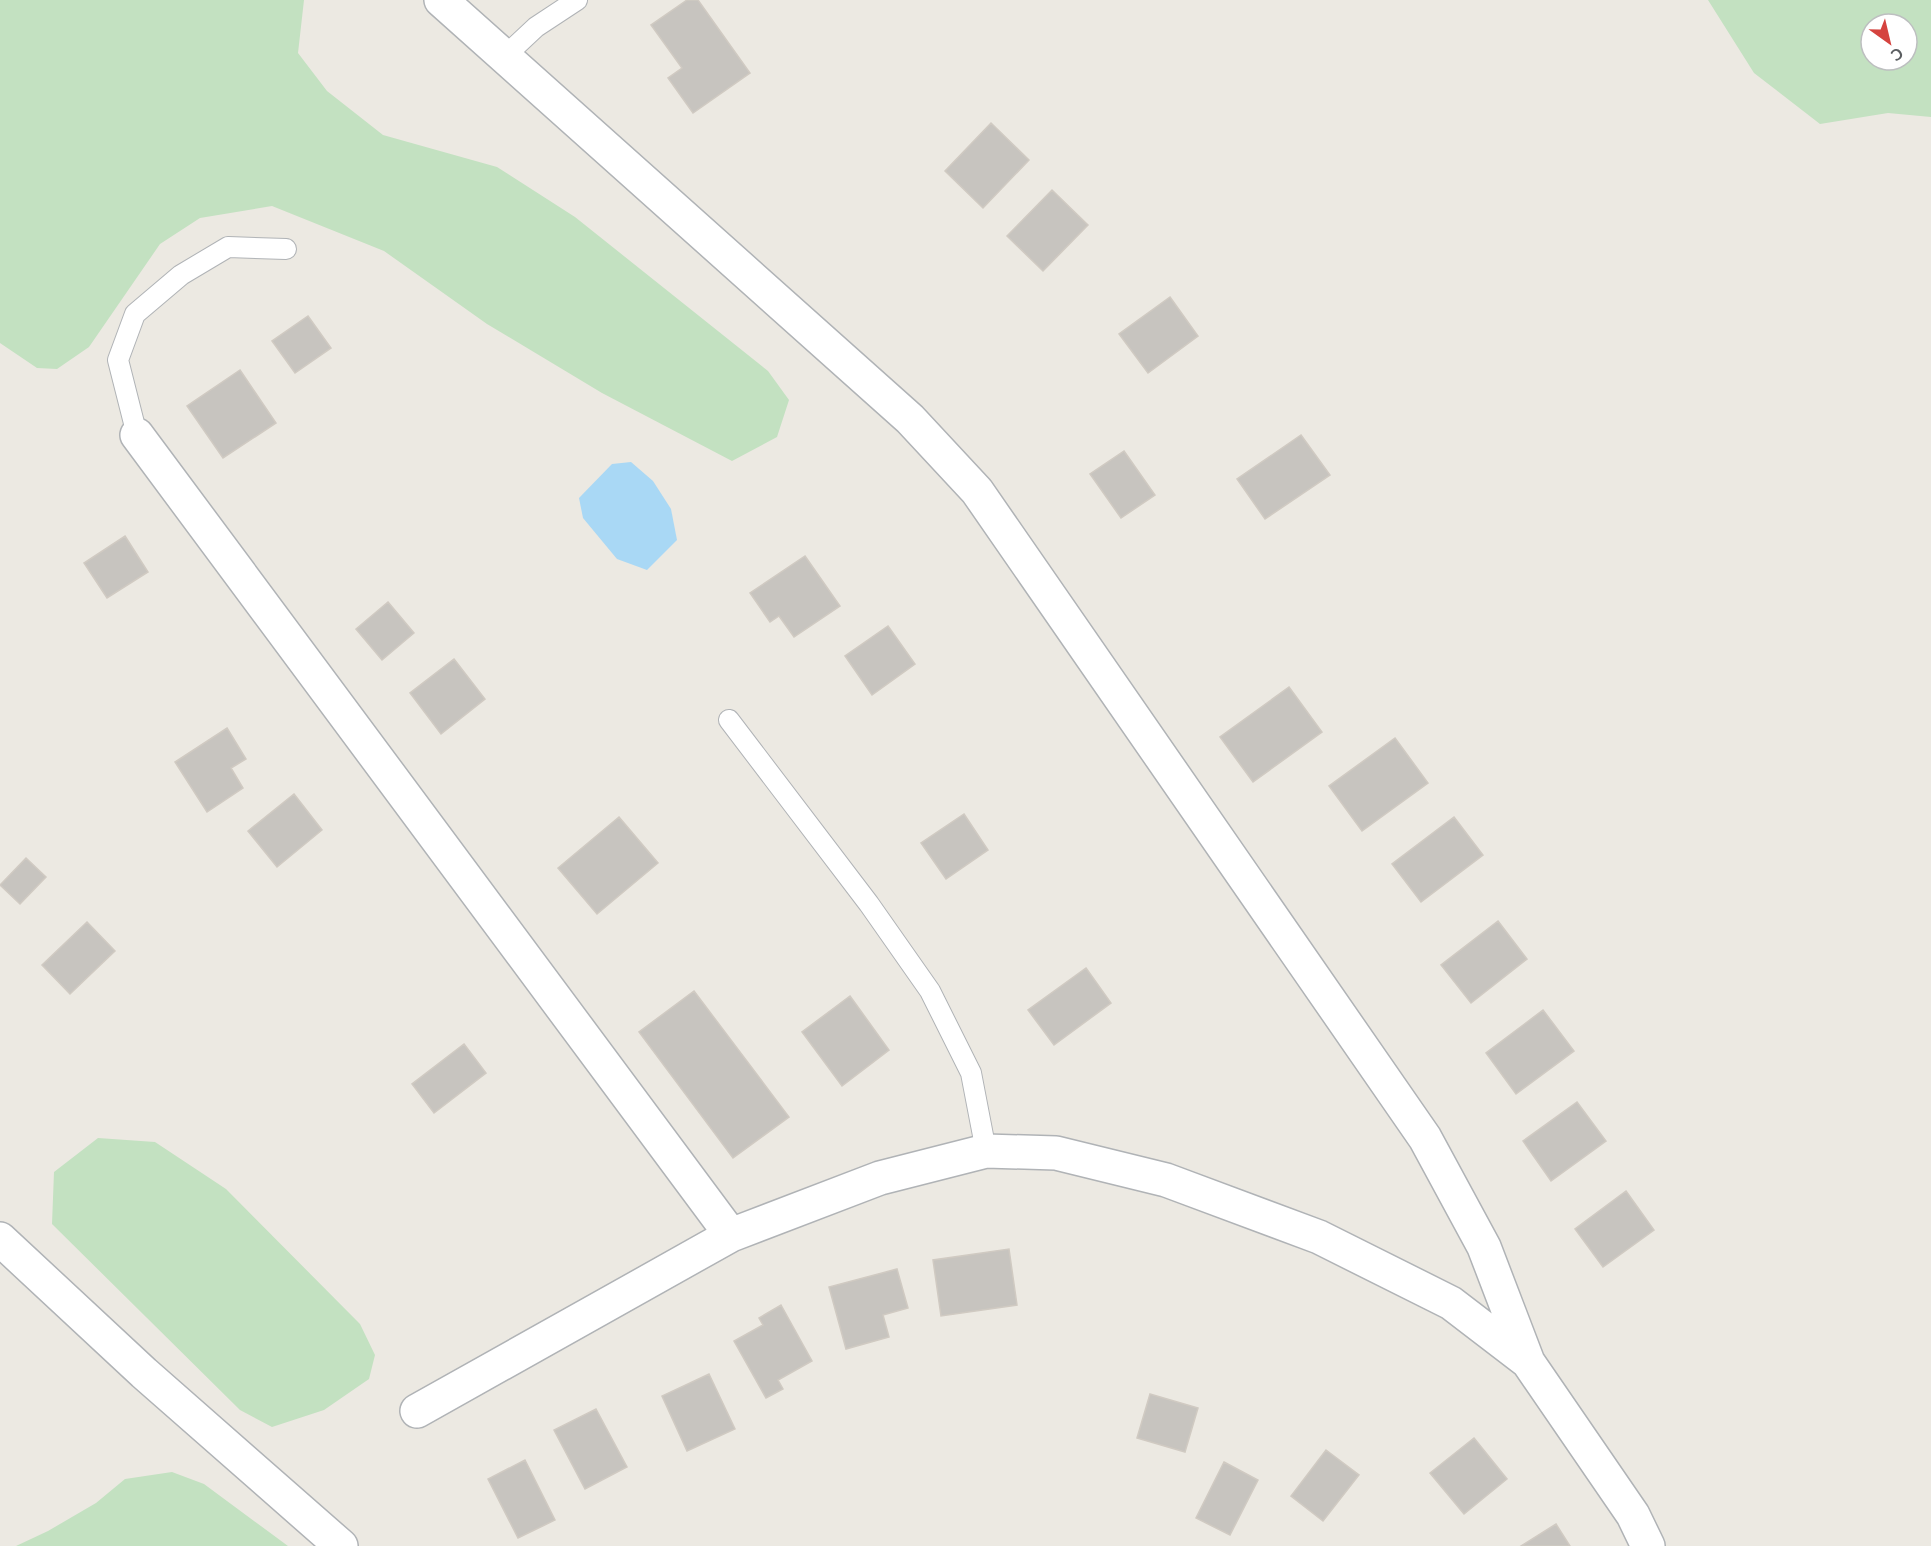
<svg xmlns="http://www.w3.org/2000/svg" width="1931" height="1546" font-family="Mulish,sans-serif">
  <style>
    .green { fill: #c3e1c1; fill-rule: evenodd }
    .water { fill: #a9d8f5 }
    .building { fill: #c7c4bf; stroke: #d0cac2; stroke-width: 1.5 }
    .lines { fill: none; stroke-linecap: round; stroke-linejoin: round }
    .service-casing { stroke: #b0b3b6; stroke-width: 22 }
    .minor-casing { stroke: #b0b3b6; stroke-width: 36 }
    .service { stroke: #fff; stroke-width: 20 }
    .minor { stroke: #fff; stroke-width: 33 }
  </style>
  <rect width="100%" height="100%" fill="#ece9e2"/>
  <!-- green -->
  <path class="green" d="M 0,0 L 304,0 L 298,53 L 327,91 L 383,135 L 497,167 L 575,217 L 768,371 L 789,400 L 777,437 L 732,461 L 602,393 L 487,324 L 384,251 L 272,206 L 200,218 L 160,244 L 89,347 L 57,369 L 37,368 L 0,343 Z
    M 1708,0 L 1931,0 L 1931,117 L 1888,113 L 1820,124 L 1754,73 ZM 1871,24 L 1907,24 L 1907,60 L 1871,60 Z
    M 98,1138 L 155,1142 L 226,1189 L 360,1324 L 375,1355 L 369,1379 L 324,1410 L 272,1427 L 240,1410 L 52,1224 L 54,1172 Z
    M 172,1472 L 204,1484 L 288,1546 L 16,1546 L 48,1531 L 96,1503 L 125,1479 Z"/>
  <!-- water -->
  <path class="water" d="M 631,462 L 653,481 L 671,509 L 677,540 L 647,570 L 617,559 L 583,518 L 579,498 L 612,464 Z"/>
  <!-- building -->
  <path class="building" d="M 687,0 L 698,0 L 750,73 L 693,113 L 668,78 L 682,68 L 651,25 Z
    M 991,123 L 1029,160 L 983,208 L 945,171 Z
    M 1052,190 L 1088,225 L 1043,271 L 1007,236 Z
    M 1170,297 L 1198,336 L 1148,373 L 1119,334 Z
    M 308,316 L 331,348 L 295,373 L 272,341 Z
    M 240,370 L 276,423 L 223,458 L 187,406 Z
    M 1301,435 L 1330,475 L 1265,519 L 1237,479 Z
    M 1124,451 L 1155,495 L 1121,518 L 1090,474 Z
    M 125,536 L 148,572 L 107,598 L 84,563 Z
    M 805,556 L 840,606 L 794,637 L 779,616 L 770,622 L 750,593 Z
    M 388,602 L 414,633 L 382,660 L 356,629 Z
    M 888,626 L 915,664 L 872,695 L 845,656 Z
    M 454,659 L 485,699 L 441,734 L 410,693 Z
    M 1289,687 L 1322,732 L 1253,782 L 1220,737 Z
    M 227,728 L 246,759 L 231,768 L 243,788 L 207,812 L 175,762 Z
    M 1395,738 L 1428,783 L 1362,831 L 1329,786 Z
    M 294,794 L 322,830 L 277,867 L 248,831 Z
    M 964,814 L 988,850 L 946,879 L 921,843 Z
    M 619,817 L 658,863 L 597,914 L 558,868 Z
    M 1454,817 L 1483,855 L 1421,902 L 1392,864 Z
    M 26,858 L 46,877 L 20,904 L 0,885 Z
    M 1498,921 L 1527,959 L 1471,1003 L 1441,965 Z
    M 87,922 L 115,951 L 70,994 L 42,965 Z
    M 1086,968 L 1111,1003 L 1054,1045 L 1028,1010 Z
    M 694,991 L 789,1117 L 733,1158 L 639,1032 Z
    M 850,996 L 889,1050 L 842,1086 L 802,1032 Z
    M 1543,1010 L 1574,1051 L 1516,1094 L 1486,1053 Z
    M 464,1044 L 486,1073 L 434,1113 L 412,1084 Z
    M 1577,1102 L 1606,1141 L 1551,1181 L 1523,1141 Z
    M 1626,1191 L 1654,1230 L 1603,1267 L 1575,1229 Z
    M 1009,1249 L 1017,1305 L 941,1316 L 933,1260 Z
    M 897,1269 L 908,1308 L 883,1315 L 889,1337 L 846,1349 L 829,1287 Z
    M 781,1305 L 812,1361 L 778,1380 L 783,1389 L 766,1398 L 734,1341 L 763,1325 L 759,1318 Z
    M 709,1374 L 735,1429 L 687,1451 L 662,1396 Z
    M 1150,1394 L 1198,1408 L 1185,1452 L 1137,1438 Z
    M 596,1409 L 627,1467 L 585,1489 L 554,1430 Z
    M 1474,1438 L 1507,1479 L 1464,1514 L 1430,1473 Z
    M 1326,1450 L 1359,1475 L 1323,1521 L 1291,1496 Z
    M 525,1460 L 555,1520 L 518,1538 L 488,1479 Z
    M 1224,1462 L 1258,1480 L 1230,1535 L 1196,1518 Z
    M 1556,1524 L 1570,1546 L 1521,1546 Z"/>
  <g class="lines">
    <!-- service casing -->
    <g class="service-casing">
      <path id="service" d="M 504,57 L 536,27 L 577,0
        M 137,435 L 118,360 L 135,314 L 181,275 L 228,247 L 286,249
        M 729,720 L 869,904 L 930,991 L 971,1073 L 986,1151"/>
    </g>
    <!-- minor casing -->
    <g class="minor-casing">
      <path id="minor" d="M 441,0 L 910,419 L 977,491 L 1425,1138 L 1484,1247 L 1528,1362
        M 137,435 L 731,1235
        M 0,1239 L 144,1373 L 341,1546
        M 417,1411 L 731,1235 L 880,1178 L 986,1151 L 1056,1153 L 1166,1180 L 1319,1237 L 1451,1303 L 1528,1362 L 1633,1515 L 1648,1546"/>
    </g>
    <!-- service -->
    <use href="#service" class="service"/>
    <!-- minor -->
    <use href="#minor" class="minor"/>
  </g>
  <!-- north arrow -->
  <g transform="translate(1889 42) rotate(146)"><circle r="28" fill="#ffffff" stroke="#bdbfc0" stroke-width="1.5"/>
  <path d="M0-4.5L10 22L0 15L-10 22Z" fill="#d5433f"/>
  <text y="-9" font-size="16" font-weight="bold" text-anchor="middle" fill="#5b5e61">С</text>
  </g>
</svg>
